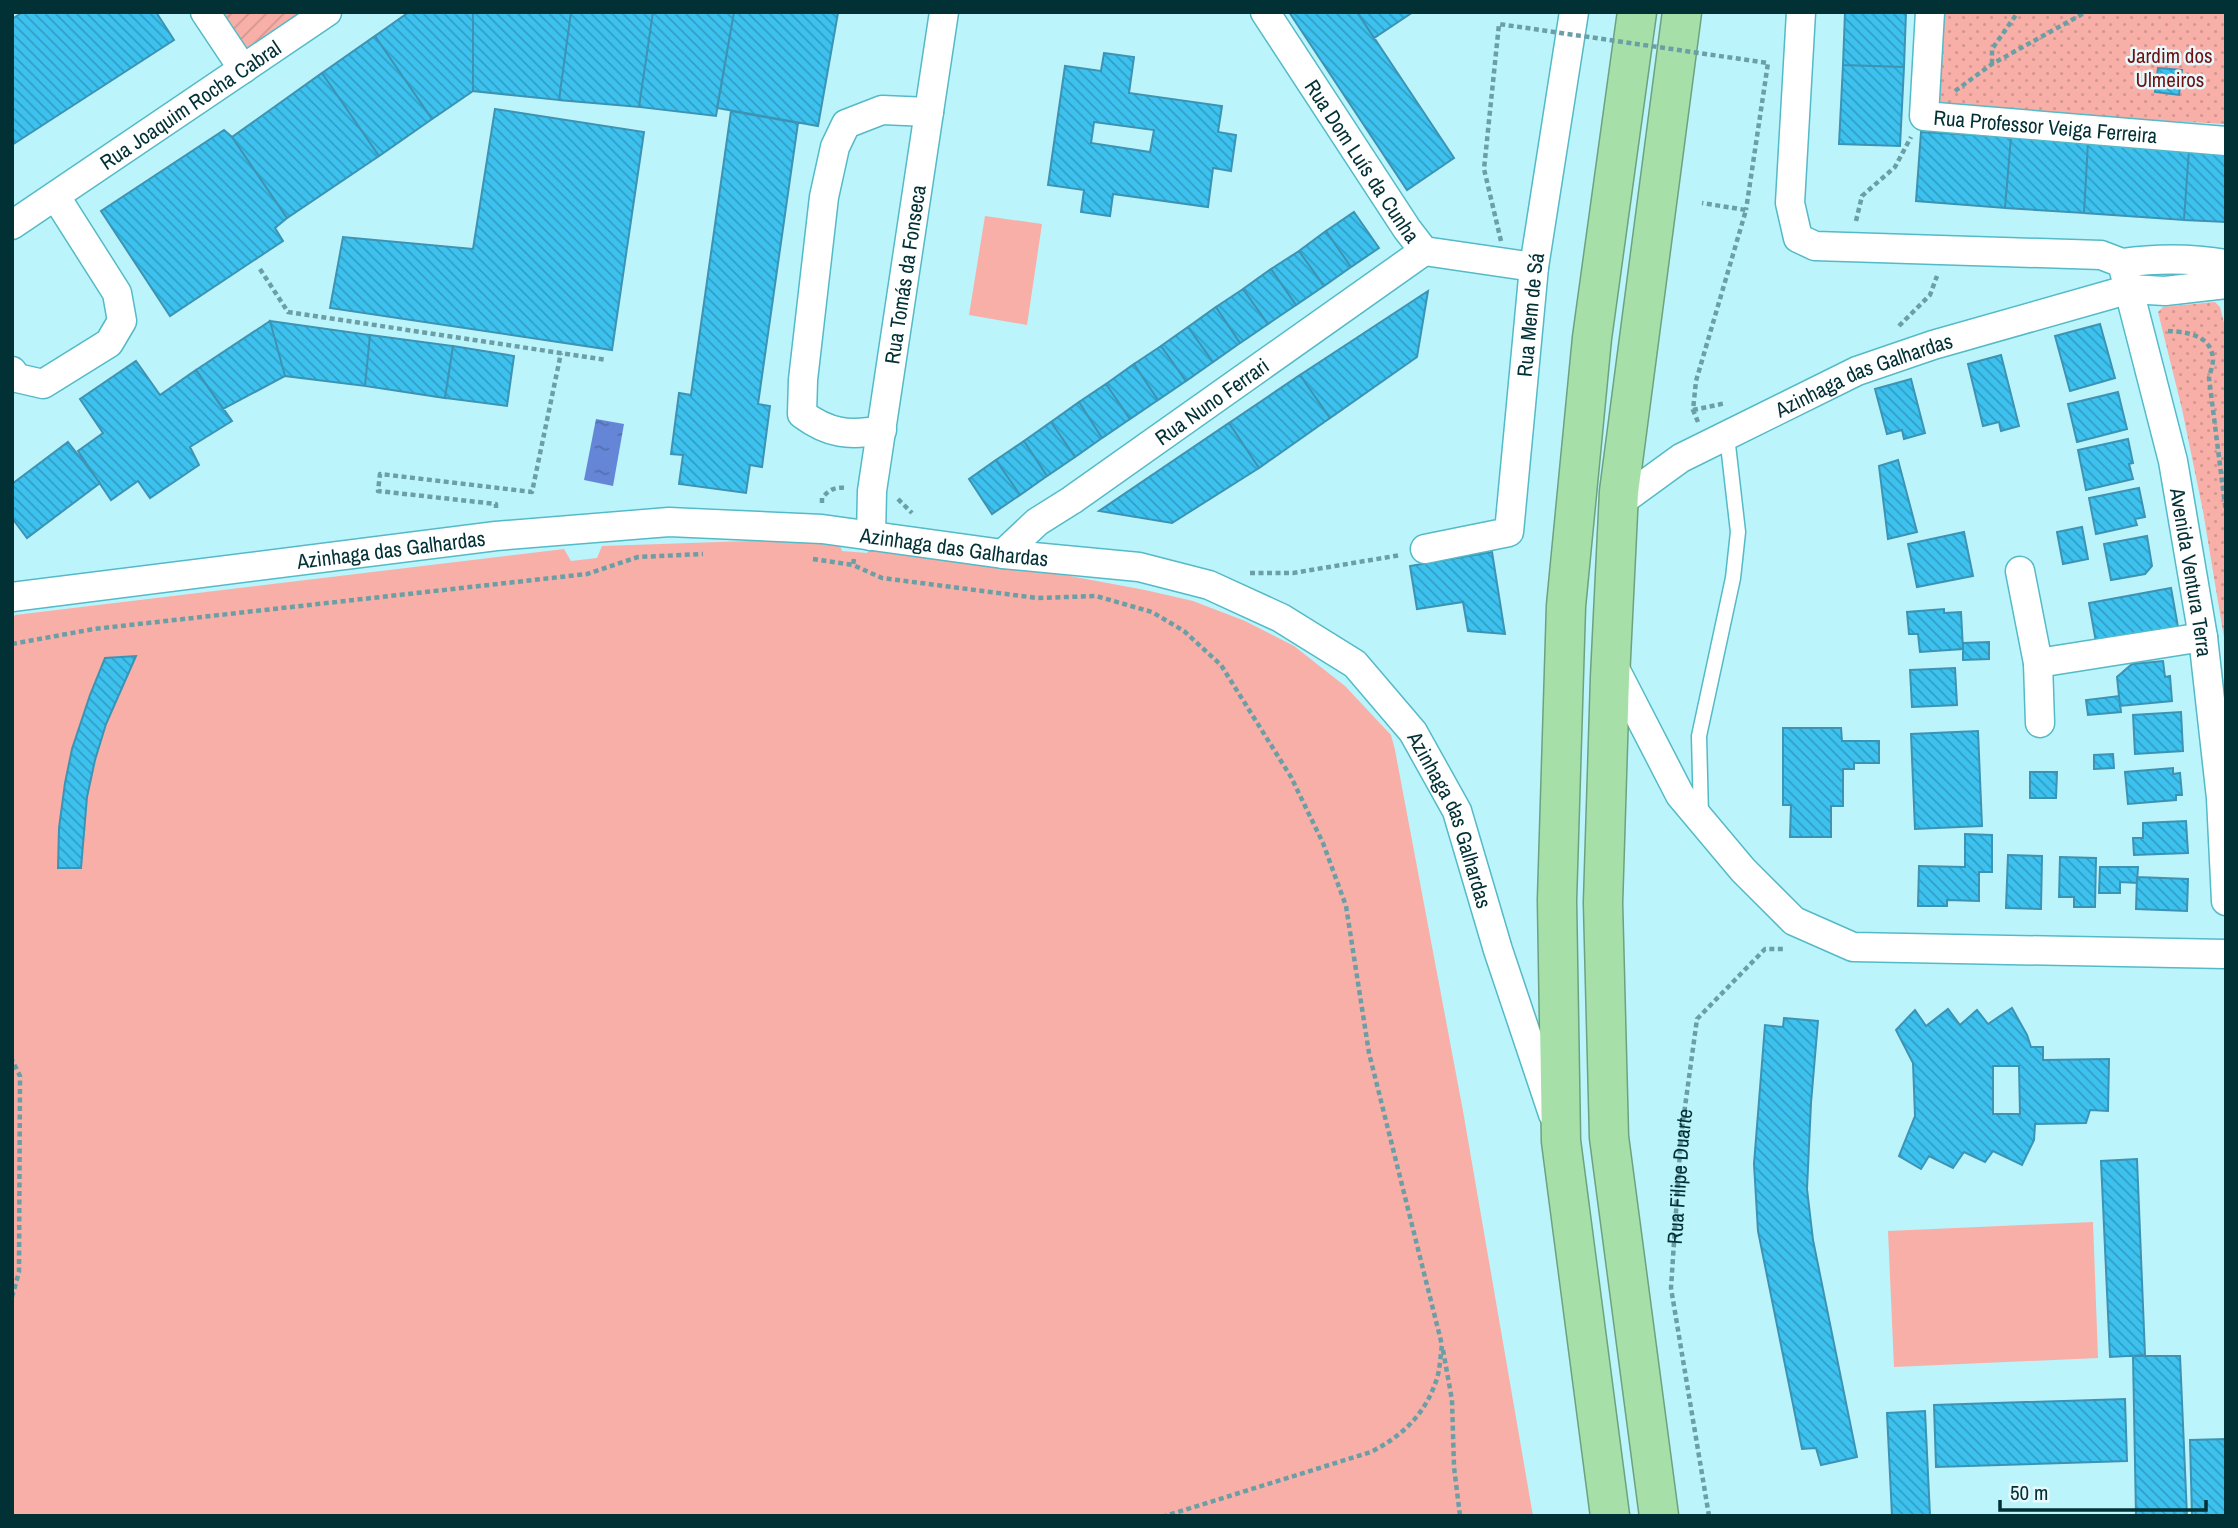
<svg xmlns="http://www.w3.org/2000/svg" width="2238" height="1528" font-family="'Archivo Narrow',sans-serif">
  <style>
    .grass { fill: url(#grass-dots) }
    .garden { fill: url(#garden-furrows) }
    .pitch { fill: #f8afa7 }
    .water { fill: url(#water-ripples) }
    .building { fill: url(#building-back-hatch); stroke: #3c93b4; stroke-width: 2; fill-rule: evenodd }
    .lines { fill: none; stroke-linecap: round; stroke-linejoin: round }
    .lane-casing { stroke: #54bac7; stroke-width: 17 }
    .street-casing { stroke: #54bac7; stroke-width: 31 }
    .highway-casing { stroke: #6ca280; stroke-width: 41 }
    .path { stroke: #6b9fa5; stroke-width: 4.5; stroke-dasharray: 5 3.5; stroke-linecap: butt }
    .lane { stroke: #fff; stroke-width: 14 }
    .street { stroke: #fff; stroke-width: 28 }
    .highway { stroke: #a6e0a8; stroke-width: 38 }
    .path-bridge { stroke: #6b9fa5; stroke-width: 4.5; stroke-dasharray: 5 3.5; stroke-linecap: butt }
    .labels { text-anchor: middle; dominant-baseline: central; stroke-width: 5; stroke-linejoin: round; paint-order: stroke }
    .park-label { font-size: 21px; fill: #6f1214; stroke: #e7f9fc }
    .street-label { font-size: 21px; fill: #013035; stroke: #e7f9fc }
  </style>
  <defs>
    <pattern id="grass-dots" width="8" height="8" patternUnits="userSpaceOnUse" patternTransform="scale(1.75)"><rect width="8" height="8" fill="#f8afa7"/><path d="M2 2h.1M6 6h.1" fill="none" stroke="#d39790" stroke-width="1.8" stroke-linecap="round"/></pattern>
    <pattern id="garden-furrows" width="10" height="10" patternUnits="userSpaceOnUse" patternTransform="scale(1.75)"><rect width="10" height="10" fill="#f8afa7"/><path d="M-1 1l2-2M0 10L10 0M9 11l2-2" fill="none" stroke="#d39790"/></pattern>
    <pattern id="water-ripples" width="26" height="14" patternUnits="userSpaceOnUse" patternTransform="scale(1.75)"><rect width="26" height="14" fill="#6586d7"/><path d="M2 4q2-2 4 0t4 0M15 11q2-2 4 0t4 0" fill="none" stroke="#516eaf"/></pattern>
    <pattern id="building-back-hatch" width="6" height="6" patternUnits="userSpaceOnUse" patternTransform="scale(1.75)"><rect width="6" height="6" fill="#3dc2f0"/><path d="M-1 5l2 2M0 0l6 6M5-1l2 2" fill="none" stroke="#319ec3"/></pattern>
  </defs>
  <rect width="100%" height="100%" fill="#bcf4fb"/>
  <!-- grass -->
  <path class="grass" d="M 1941,12 L 2226,12 L 2226,124 L 1935,109 Z
    M 2215,302 L 2220,307 L 2226,331 L 2226,650 L 2203,511 L 2182,409 L 2158,312 L 2163,307 Z"/>
  <!-- garden -->
  <path class="garden" d="M 205,12 L 327,12 L 243,69 Z"/>
  <!-- pitch -->
  <path class="pitch" d="M 985,216 L 1042,224 L 1027,325 L 969,315 Z
    M 838,538 L 842,551 L 867,553 L 875,540 L 1145,590 L 1193,601 L 1245,621 L 1294,646 L 1345,686 L 1391,735 L 1395,750 L 1463,1111 L 1533,1516 L 12,1516 L 12,620 L 15,615 L 564,549 L 571,561 L 597,558 L 602,546 Z
    M 2093,1222 L 2098,1358 L 1894,1367 L 1888,1231 Z"/>
  <!-- water -->
  <path class="water" d="M 596,419 L 624,424 L 613,486 L 584,480 Z"/>
  <!-- building -->
  <path class="building" d="M 23,12 L 156,12 L 174,40 L 12,145 L 12,19 Z
    M 409,12 L 473,12 L 473,91 L 432,119 L 375,36 Z
    M 473,12 L 571,12 L 559,100 L 473,91 Z
    M 571,12 L 653,12 L 639,107 L 559,100 Z
    M 653,12 L 734,12 L 716,116 L 639,107 Z
    M 734,12 L 838,13 L 818,126 L 717,108 Z
    M 1289,12 L 1357,12 L 1454,158 L 1407,190 Z
    M 1357,12 L 1413,12 L 1374,38 Z
    M 1845,12 L 1906,12 L 1904,67 L 1843,65 Z
    M 375,36 L 432,119 L 379,156 L 322,73 Z
    M 1104,53 L 1134,57 L 1129,93 L 1222,106 L 1218,132 L 1236,135 L 1231,171 L 1213,168 L 1208,207 L 1113,194 L 1110,216 L 1081,212 L 1084,190 L 1048,185 L 1065,66 L 1101,71 ZM 1094,122 L 1154,130 L 1150,152 L 1091,143 Z
    M 1843,65 L 1904,67 L 1900,146 L 1839,144 Z
    M 2158,68 L 2182,70 L 2179,95 L 2155,92 Z
    M 322,73 L 379,156 L 287,218 L 232,137 Z
    M 495,109 L 644,132 L 612,350 L 330,308 L 343,237 L 473,249 Z
    M 731,111 L 798,123 L 758,404 L 770,406 L 762,467 L 750,465 L 746,493 L 679,484 L 683,455 L 671,454 L 679,393 L 691,395 Z
    M 224,130 L 232,137 L 287,218 L 275,228 L 283,241 L 170,316 L 101,211 Z
    M 1921,132 L 2011,137 L 2005,208 L 1916,201 Z
    M 2011,137 L 2088,142 L 2084,213 L 2005,208 Z
    M 2088,142 L 2189,149 L 2184,220 L 2084,213 Z
    M 2189,149 L 2226,152 L 2226,222 L 2184,220 Z
    M 1354,212 L 1379,248 L 1351,267 L 1326,231 Z
    M 1326,231 L 1351,267 L 1324,286 L 1299,251 Z
    M 1299,251 L 1324,286 L 1296,305 L 1271,269 Z
    M 1271,269 L 1296,305 L 1268,324 L 1243,289 Z
    M 1243,289 L 1268,324 L 1240,343 L 1216,307 Z
    M 1428,291 L 1417,357 L 1330,418 L 1300,375 Z
    M 1216,307 L 1240,343 L 1213,362 L 1188,327 Z
    M 270,321 L 370,335 L 365,386 L 285,376 Z
    M 270,321 L 285,376 L 223,409 L 196,370 Z
    M 2100,324 L 2115,378 L 2070,391 L 2055,336 Z
    M 1188,327 L 1213,362 L 1186,381 L 1161,346 Z
    M 370,335 L 453,346 L 445,398 L 365,386 Z
    M 453,346 L 514,356 L 507,406 L 445,398 Z
    M 1161,346 L 1186,381 L 1158,400 L 1134,364 Z
    M 2001,355 L 2019,426 L 2001,431 L 1999,422 L 1983,426 L 1968,364 Z
    M 136,361 L 160,395 L 196,370 L 232,421 L 190,447 L 199,465 L 150,498 L 138,481 L 111,500 L 78,451 L 103,433 L 80,399 Z
    M 1134,364 L 1158,400 L 1130,419 L 1106,384 Z
    M 1300,375 L 1330,418 L 1259,468 L 1229,423 Z
    M 1911,379 L 1925,433 L 1904,439 L 1902,430 L 1887,434 L 1875,389 Z
    M 1106,384 L 1130,419 L 1102,438 L 1079,402 Z
    M 2118,392 L 2127,429 L 2077,442 L 2068,404 Z
    M 1079,402 L 1102,438 L 1075,457 L 1051,422 Z
    M 1051,422 L 1075,457 L 1047,476 L 1024,441 Z
    M 1229,423 L 1259,468 L 1172,523 L 1099,511 Z
    M 2128,439 L 2133,463 L 2129,464 L 2133,479 L 2086,490 L 2078,450 Z
    M 1024,441 L 1047,476 L 1020,495 L 996,460 Z
    M 68,442 L 100,483 L 27,538 L 12,518 L 12,484 Z
    M 996,460 L 1020,495 L 992,514 L 969,479 Z
    M 1898,460 L 1917,532 L 1888,539 L 1879,466 Z
    M 2139,488 L 2145,517 L 2135,519 L 2137,525 L 2096,534 L 2089,498 Z
    M 2082,527 L 2088,559 L 2063,564 L 2057,532 Z
    M 1964,532 L 1973,576 L 1917,587 L 1908,544 Z
    M 2147,536 L 2152,566 L 2145,574 L 2111,580 L 2104,544 Z
    M 1492,552 L 1505,634 L 1468,631 L 1463,602 L 1417,609 L 1410,566 Z
    M 2171,588 L 2178,627 L 2096,642 L 2089,603 Z
    M 1944,609 L 1944,613 L 1961,612 L 1963,649 L 1920,652 L 1918,634 L 1909,634 L 1907,612 Z
    M 1989,642 L 1989,659 L 1963,660 L 1963,643 Z
    M 136,656 L 106,724 L 95,760 L 87,797 L 81,868 L 58,868 L 59,828 L 65,783 L 72,749 L 90,695 L 105,658 Z
    M 2163,661 L 2165,677 L 2170,676 L 2172,701 L 2120,706 L 2117,677 L 2132,664 Z
    M 1955,668 L 1957,705 L 1912,707 L 1910,670 Z
    M 2119,696 L 2121,712 L 2088,715 L 2086,700 Z
    M 2181,712 L 2183,751 L 2135,754 L 2133,715 Z
    M 1783,728 L 1841,728 L 1842,741 L 1879,741 L 1879,763 L 1854,763 L 1854,769 L 1843,769 L 1843,806 L 1831,806 L 1831,837 L 1790,837 L 1791,805 L 1783,805 Z
    M 1978,731 L 1982,826 L 1915,829 L 1911,734 Z
    M 2113,754 L 2114,768 L 2094,769 L 2094,755 Z
    M 2173,768 L 2173,774 L 2180,773 L 2182,795 L 2176,795 L 2176,800 L 2128,804 L 2125,772 Z
    M 2030,772 L 2057,772 L 2056,798 L 2030,798 Z
    M 2186,821 L 2188,853 L 2134,855 L 2133,838 L 2143,838 L 2143,823 Z
    M 1965,834 L 1992,835 L 1992,872 L 1979,872 L 1979,901 L 1947,900 L 1947,906 L 1918,906 L 1919,866 L 1965,867 Z
    M 2008,855 L 2042,856 L 2041,909 L 2006,908 Z
    M 2060,857 L 2096,858 L 2095,907 L 2074,907 L 2074,897 L 2059,897 Z
    M 2100,867 L 2138,867 L 2137,883 L 2120,882 L 2120,893 L 2099,893 Z
    M 2137,877 L 2188,879 L 2187,911 L 2136,909 Z
    M 2012,1008 L 2027,1035 L 2031,1047 L 2043,1047 L 2043,1060 L 2109,1059 L 2108,1111 L 2090,1110 L 2086,1123 L 2035,1124 L 2034,1140 L 2022,1165 L 1993,1151 L 1985,1162 L 1964,1152 L 1953,1168 L 1929,1156 L 1921,1169 L 1899,1156 L 1915,1116 L 1913,1063 L 1896,1030 L 1915,1010 L 1926,1026 L 1948,1009 L 1960,1025 L 1977,1010 L 1988,1024 ZM 1993,1066 L 2019,1066 L 2020,1114 L 1993,1114 Z
    M 1784,1018 L 1818,1021 L 1811,1103 L 1807,1189 L 1813,1240 L 1857,1457 L 1821,1465 L 1816,1448 L 1802,1449 L 1758,1231 L 1754,1164 L 1765,1025 L 1783,1027 Z
    M 2137,1159 L 2145,1355 L 2110,1357 L 2101,1161 Z
    M 2133,1356 L 2180,1356 L 2187,1516 L 2136,1516 Z
    M 2125,1399 L 2127,1461 L 1936,1467 L 1934,1405 Z
    M 1925,1411 L 1930,1516 L 1892,1516 L 1887,1413 Z
    M 2226,1439 L 2226,1516 L 2192,1516 L 2190,1440 Z"/>
  <g class="lines">
    <!-- lane casing -->
    <g class="lane-casing">
      <path id="lane" d="M 1701,816 L 1699,736 L 1733,578 L 1738,532 L 1727,436"/>
    </g>
    <!-- street casing -->
    <g class="street-casing">
      <g id="street">
        <path d="M 205,12 L 243,69"/>
        <path id="s2" d="M 1265,12 L 1407,229 L 1424,251 L 1534,267"/>
        <path id="s3" d="M 1801,12 L 1790,203 L 1798,238 L 1815,246 L 2101,255 L 2122,263 L 2173,461 L 2203,637 L 2221,798 L 2226,901"/>
        <path id="s4" d="M 1930,12 L 1924,116 L 2226,141"/>
        <path id="s5" d="M 12,225 L 327,12"/>
        <path d="M 2122,263 C 2158,258 2191,258 2226,264"/>
        <path d="M 12,371 L 17,378 L 43,384 L 109,343 L 122,321 L 117,293 L 56,197"/>
        <path d="M 882,430 C 849,436 829,434 802,414 L 803,380 L 824,197 L 835,147 L 846,124 L 882,110 L 929,112"/>
        <path id="s6" d="M 1619,503 L 1681,458 L 1857,371 L 1933,345 L 2130,289 L 2165,291 L 2226,284"/>
        <path id="s7" d="M 871,536 L 872,491 L 944,12"/>
        <path id="s8" d="M 1425,549 L 1509,532 L 1534,267 L 1574,12"/>
        <path id="s9" d="M 1003,554 L 1037,522 L 1072,500 L 1424,251"/>
        <path d="M 2020,571 L 2038,663 L 2040,723"/>
        <path id="s10" d="M 12,597 L 496,536 L 669,522 L 822,529 L 1003,554 L 1139,567 L 1209,585 L 1281,618 L 1355,664 L 1413,732 L 1457,811 L 1498,950 L 1553,1114"/>
        <path d="M 1612,663 L 1680,795 L 1743,870 L 1794,921 L 1853,947 L 2226,954"/>
        <path d="M 2038,663 L 2203,637"/>
      </g>
    </g>
    <!-- highway casing -->
    <g class="highway-casing">
      <path id="highway" d="M 1610,1516 L 1561,1141 L 1557,900 L 1566,606 L 1592,338 L 1637,12
        M 1659,1516 L 1609,1137 L 1603,903 L 1610,678 L 1619,492 L 1682,12"/>
    </g>
    <!-- path -->
    <g class="path">
      <path d="M 1992,64 L 1992,49 L 2018,12"/>
      <path d="M 1955,91 L 1992,64 L 2086,12"/>
      <path d="M 1856,221 L 1862,196 L 1895,167 L 1911,137"/>
      <path d="M 260,269 L 288,312 L 607,360"/>
      <path d="M 1899,326 L 1930,295 L 1937,276"/>
      <path d="M 2168,331 C 2187,332 2212,335 2213,360 C 2213,365 2210,373 2209,378 L 2226,513"/>
      <path d="M 1693,410 L 1726,403"/>
      <path d="M 1698,422 L 1693,410 L 1696,381 L 1746,210 L 1702,203"/>
      <path d="M 898,499 L 912,513"/>
      <path d="M 822,503 L 822,498 C 830,489 835,487 846,488"/>
      <path d="M 496,508 L 496,504 L 378,491 L 380,474 L 532,492 L 561,353"/>
      <path d="M 813,559 L 853,565"/>
      <path d="M 854,559 L 853,565 L 882,578 L 1037,598 L 1096,596 L 1152,612 L 1184,631 L 1221,665 L 1291,777 L 1323,843 L 1346,906 L 1369,1053 L 1442,1345 C 1440,1358 1440,1373 1435,1384 C 1423,1417 1400,1437 1371,1452 L 1165,1516"/>
      <path d="M 1250,573 L 1293,573 L 1401,555"/>
      <path d="M 12,644 L 94,629 L 587,574 L 638,557 L 703,554"/>
      <path d="M 12,1297 L 19,1272 L 20,1076 L 12,1060"/>
      <path d="M 1443,1350 L 1452,1400 L 1454,1467 L 1460,1516"/>
      <path id="s1" d="M 1709,1516 L 1671,1288 L 1681,1136 L 1697,1019 L 1765,949 L 1786,949"/>
    </g>
    <!-- lane -->
    <use href="#lane" class="lane"/>
    <!-- street -->
    <use href="#street" class="street"/>
    <!-- highway -->
    <use href="#highway" class="highway"/>
    <!-- path-bridge -->
    <path class="path-bridge" d="M 1501,241 L 1484,169 L 1499,24 L 1768,63 L 1746,210"/>
  </g>
  <g class="labels">
    <!-- park labels -->
    <g class="park-label">
      <text x="2170" y="55">Jardim dos<tspan x="2170" dy="24">Ulmeiros</tspan></text>
    </g>
    <!-- street labels -->
    <g class="street-label">
      <text stroke="none"><textPath href="#s5" startOffset="215">Rua Joaquim Rocha Cabral</textPath></text>
      <text stroke="none"><textPath href="#s4" startOffset="226">Rua Professor Veiga Ferreira</textPath></text>
      <text stroke="none"><textPath href="#s2" startOffset="178">Rua Dom Luís da Cunha</textPath></text>
      <text stroke="none"><textPath href="#s7" startOffset="264">Rua Tomás da Fonseca</textPath></text>
      <text stroke="none"><textPath href="#s8" startOffset="304">Rua Mem de Sá</textPath></text>
      <text stroke="none"><textPath href="#s6" startOffset="278">Azinhaga das Galhardas</textPath></text>
      <text stroke="none"><textPath href="#s9" startOffset="259">Rua Nuno Ferrari</textPath></text>
      <text stroke="none"><textPath href="#s10" startOffset="948">Azinhaga das Galhardas</textPath></text>
      <text stroke="none"><textPath href="#s10" startOffset="382">Azinhaga das Galhardas</textPath></text>
      <text stroke="none"><textPath href="#s3" startOffset="872">Avenida Ventura Terra</textPath></text>
      <text stroke="none"><textPath href="#s10" startOffset="1558">Azinhaga das Galhardas</textPath></text>
      <text stroke="none"><textPath href="#s1" startOffset="343">Rua Filipe Duarte</textPath></text>
    </g>
  </g>
  <!-- border -->
  <rect width="2238" height="1528" fill="none" stroke="#013035" stroke-width="28"/>
  <!-- scale -->
  <path d="M2000 1500v10h206v-10" fill="none" stroke="#013035" stroke-width="3.5"/>
  <text x="2010" y="1500" font-size="21" fill="#013035" stroke="#e7f9fc" stroke-width="5" paint-order="stroke">50 m</text>
</svg>
